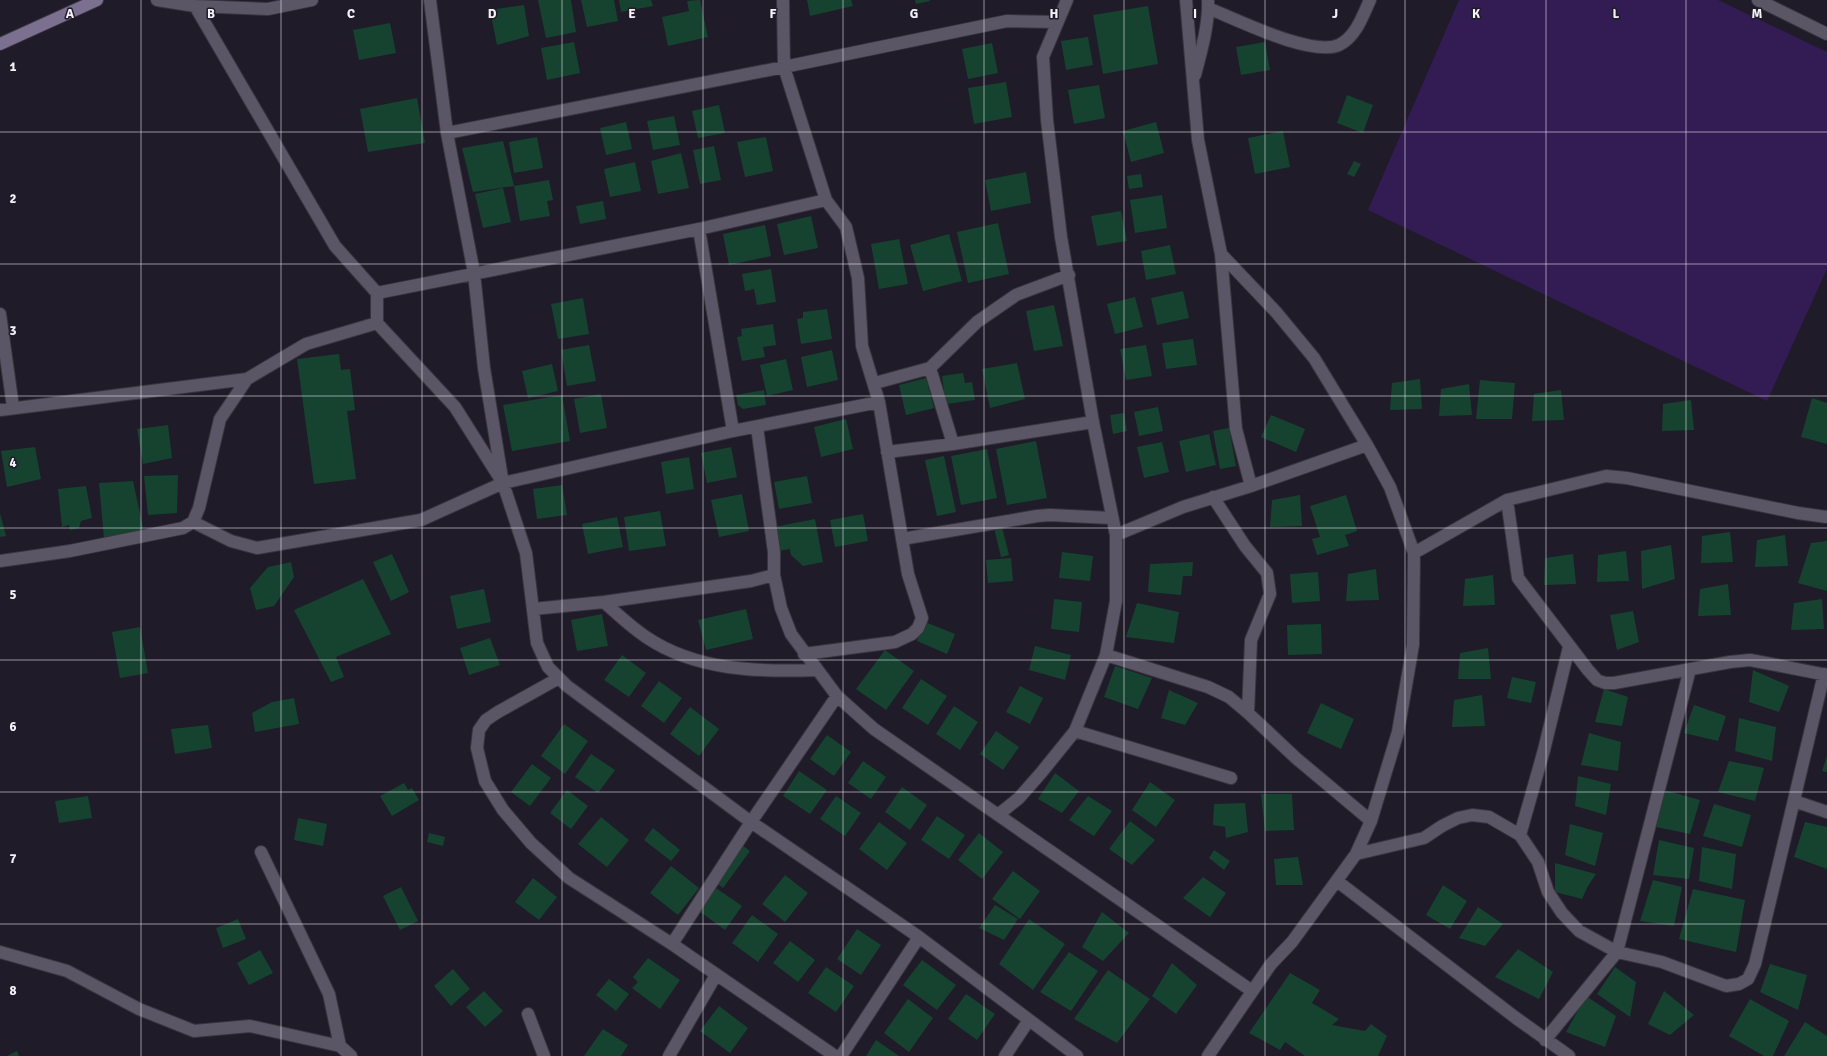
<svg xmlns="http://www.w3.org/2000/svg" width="1827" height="1056" font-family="Signika,sans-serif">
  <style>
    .green { fill: #331b54 }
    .building { fill: #16432f }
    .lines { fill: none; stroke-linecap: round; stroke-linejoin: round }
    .street-casing { stroke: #38353f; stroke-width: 14 }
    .secondary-casing { stroke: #38353f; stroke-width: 14 }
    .street { stroke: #5b5665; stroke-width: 12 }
    .secondary { stroke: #7b7090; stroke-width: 12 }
    .grid { fill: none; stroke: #f5f2fb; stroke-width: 1; stroke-opacity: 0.55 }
    .grid-label { font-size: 13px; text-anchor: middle; font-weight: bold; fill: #f5f2fb; stroke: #1f1b28; stroke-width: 3; stroke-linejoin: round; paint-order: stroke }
  </style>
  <rect width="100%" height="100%" fill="#1f1b28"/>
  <!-- green -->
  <path class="green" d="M 1459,0 L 1718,0 L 1827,52 L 1827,269 L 1767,401 L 1368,210 Z"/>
  <!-- building -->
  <path class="building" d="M 538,0 L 571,0 L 576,32 L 546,38 Z
    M 581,0 L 614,0 L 618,21 L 587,27 Z
    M 619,0 L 651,0 L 653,6 L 621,12 Z
    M 700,0 L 708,37 L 668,46 L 662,17 L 689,11 L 687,1 Z
    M 807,0 L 851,0 L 853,6 L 810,16 Z
    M 915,0 L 930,0 L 930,1 L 916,4 Z
    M 524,5 L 529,36 L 497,45 L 490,10 Z
    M 1148,6 L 1158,64 L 1103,74 L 1093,15 Z
    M 390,23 L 396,53 L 359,60 L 353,30 Z
    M 1088,37 L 1093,65 L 1066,70 L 1061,41 Z
    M 574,42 L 580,73 L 547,80 L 541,48 Z
    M 1265,42 L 1270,70 L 1241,75 L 1236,47 Z
    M 992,43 L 998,73 L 968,79 L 962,49 Z
    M 1006,82 L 1012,117 L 974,124 L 968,88 Z
    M 1099,85 L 1105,118 L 1074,124 L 1068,90 Z
    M 1347,95 L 1373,105 L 1363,133 L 1337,123 Z
    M 417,98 L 425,143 L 368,152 L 360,109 Z
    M 719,105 L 725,133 L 698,138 L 692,111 Z
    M 674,116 L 680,145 L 653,150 L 647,121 Z
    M 626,122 L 632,149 L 606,155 L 600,128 Z
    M 1156,122 L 1164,153 L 1131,162 L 1123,131 Z
    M 1283,131 L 1290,167 L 1255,174 L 1248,138 Z
    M 537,137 L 543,168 L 514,173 L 509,142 Z
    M 766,137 L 773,171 L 745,177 L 737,142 Z
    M 503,141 L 514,186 L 473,192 L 462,148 Z
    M 714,146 L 721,180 L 700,184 L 693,150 Z
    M 681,153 L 689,188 L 658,194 L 651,161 Z
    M 1354,161 L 1361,164 L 1354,177 L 1347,174 Z
    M 635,162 L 641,191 L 610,197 L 604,169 Z
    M 1026,172 L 1031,203 L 991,211 L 985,180 Z
    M 1141,174 L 1143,187 L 1129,189 L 1127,176 Z
    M 549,180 L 553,200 L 547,201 L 550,216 L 520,221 L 514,186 Z
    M 503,188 L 511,222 L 483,228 L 475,194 Z
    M 1162,195 L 1167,228 L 1135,233 L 1130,200 Z
    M 603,201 L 606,219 L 580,224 L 576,206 Z
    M 1121,211 L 1127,241 L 1097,246 L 1091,216 Z
    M 811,216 L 818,248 L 784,255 L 777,224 Z
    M 998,223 L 1009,274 L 968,283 L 957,232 Z
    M 765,225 L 771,256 L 729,265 L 723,234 Z
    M 949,234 L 962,281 L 923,291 L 910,245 Z
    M 899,239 L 908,284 L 879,289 L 871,244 Z
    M 1170,245 L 1176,274 L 1146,280 L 1141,251 Z
    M 771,269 L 776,302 L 757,305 L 754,289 L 745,291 L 742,274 Z
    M 1183,291 L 1189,318 L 1157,325 L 1151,298 Z
    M 1135,297 L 1143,327 L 1115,334 L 1107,304 Z
    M 583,298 L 589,334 L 558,339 L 551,304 Z
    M 1054,305 L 1063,346 L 1034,351 L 1026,311 Z
    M 827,309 L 832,339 L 801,344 L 797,319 L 803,318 L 803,312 Z
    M 773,324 L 776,345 L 763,347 L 765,357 L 742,361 L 737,337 L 742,336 L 741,329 Z
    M 1193,339 L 1197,365 L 1166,369 L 1162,343 Z
    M 589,345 L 596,381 L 567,386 L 561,350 Z
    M 1146,345 L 1152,376 L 1126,380 L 1120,349 Z
    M 832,350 L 838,380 L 807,387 L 801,357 Z
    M 339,354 L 341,370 L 350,369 L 355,410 L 347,411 L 356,479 L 314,484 L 297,359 Z
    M 786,359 L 793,390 L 767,396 L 760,365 Z
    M 1017,363 L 1025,399 L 990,408 L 982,369 Z
    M 552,364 L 558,391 L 528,398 L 522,371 Z
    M 963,373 L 965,383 L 972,382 L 975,400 L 946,404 L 942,376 Z
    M 926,378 L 934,408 L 906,415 L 899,385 Z
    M 1420,379 L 1422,409 L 1390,410 L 1392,383 Z
    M 1480,380 L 1515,383 L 1512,419 L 1476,419 Z
    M 1469,384 L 1472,415 L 1439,416 L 1441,389 Z
    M 764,390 L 766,405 L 743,409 L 738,405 L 736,395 Z
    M 1561,390 L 1564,420 L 1532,421 L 1534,394 Z
    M 601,394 L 607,428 L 580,433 L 574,399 Z
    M 562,395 L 570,441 L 512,451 L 503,405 Z
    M 1812,398 L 1827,403 L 1827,444 L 1801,437 Z
    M 1691,400 L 1694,430 L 1662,431 L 1663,404 Z
    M 1158,407 L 1163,431 L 1139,436 L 1134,412 Z
    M 1124,413 L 1127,431 L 1113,434 L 1110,415 Z
    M 1271,415 L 1305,429 L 1296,452 L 1261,437 Z
    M 846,419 L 853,449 L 821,457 L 814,427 Z
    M 168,425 L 172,458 L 143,464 L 137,429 Z
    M 1229,428 L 1236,466 L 1220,469 L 1213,431 Z
    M 1209,434 L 1216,465 L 1186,472 L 1179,441 Z
    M 1036,441 L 1047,498 L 1007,505 L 996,449 Z
    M 1162,442 L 1169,472 L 1144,478 L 1137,447 Z
    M 35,447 L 41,479 L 7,487 L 1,451 Z
    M 731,447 L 737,477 L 707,483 L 701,453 Z
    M 987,449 L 997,498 L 961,505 L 951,456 Z
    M 944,456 L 956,512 L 937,516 L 925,460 Z
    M 689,457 L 694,489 L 666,494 L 661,462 Z
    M 178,475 L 177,513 L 148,515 L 144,476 Z
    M 807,476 L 812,503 L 779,509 L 774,482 Z
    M 133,481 L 144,532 L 104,539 L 99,483 Z
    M 562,485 L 567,515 L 537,519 L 533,489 Z
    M 86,486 L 92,518 L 81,521 L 79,528 L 70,530 L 69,525 L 62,527 L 58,489 Z
    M 742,494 L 749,531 L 719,537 L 711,500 Z
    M 1300,495 L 1302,526 L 1270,527 L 1272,500 Z
    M 1346,495 L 1357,531 L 1345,535 L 1349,546 L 1317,555 L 1312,539 L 1320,537 L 1310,506 Z
    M 660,511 L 666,546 L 629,551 L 624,517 Z
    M 0,513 L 6,536 L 0,537 Z
    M 863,514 L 868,541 L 835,547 L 830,520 Z
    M 617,517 L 623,547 L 588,554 L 582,524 Z
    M 815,519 L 823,562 L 803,566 L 791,555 L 790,549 L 778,551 L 774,527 Z
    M 1002,527 L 1009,555 L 1001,557 L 994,528 Z
    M 1730,532 L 1733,562 L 1701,563 L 1702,536 Z
    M 1785,535 L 1788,566 L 1755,567 L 1757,540 Z
    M 1827,541 L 1827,591 L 1798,583 L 1811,543 Z
    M 1671,545 L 1675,579 L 1642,589 L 1641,551 Z
    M 1626,551 L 1629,581 L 1597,582 L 1598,555 Z
    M 1062,552 L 1093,556 L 1090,581 L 1059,578 Z
    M 392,554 L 409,592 L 391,601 L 373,562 Z
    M 1573,554 L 1576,584 L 1544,585 L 1545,558 Z
    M 1011,558 L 1013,581 L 988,583 L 986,560 Z
    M 291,562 L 294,577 L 274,606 L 256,610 L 250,588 L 268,567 Z
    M 1193,562 L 1192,576 L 1183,576 L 1181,595 L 1148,592 L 1150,564 Z
    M 1376,569 L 1379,600 L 1346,601 L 1348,574 Z
    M 1318,572 L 1320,601 L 1292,603 L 1290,574 Z
    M 1493,575 L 1495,605 L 1463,606 L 1465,579 Z
    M 363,579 L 391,634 L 336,657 L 344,677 L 331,682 L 294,610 Z
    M 1728,584 L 1731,615 L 1698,616 L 1700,589 Z
    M 484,589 L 491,622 L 457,629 L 450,596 Z
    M 1054,599 L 1082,602 L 1079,632 L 1051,629 Z
    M 1822,599 L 1824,629 L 1791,630 L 1794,603 Z
    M 1137,603 L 1179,612 L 1174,643 L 1126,637 Z
    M 746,609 L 753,639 L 706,650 L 698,620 Z
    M 1633,611 L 1639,642 L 1617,650 L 1610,615 Z
    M 602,614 L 608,646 L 577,651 L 571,620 Z
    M 925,622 L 955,634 L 947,654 L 917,641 Z
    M 1321,624 L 1322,654 L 1288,655 L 1287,625 Z
    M 140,627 L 148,673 L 120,678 L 112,632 Z
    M 490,638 L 500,665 L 469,675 L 460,648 Z
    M 1035,646 L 1071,655 L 1065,680 L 1029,670 Z
    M 1488,648 L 1491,679 L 1458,679 L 1460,653 Z
    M 885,650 L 914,671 L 886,710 L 856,689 Z
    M 622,655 L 646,673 L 629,697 L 604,680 Z
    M 1115,666 L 1152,678 L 1138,709 L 1104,697 Z
    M 1753,670 L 1789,686 L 1779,712 L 1749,702 Z
    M 1512,677 L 1536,682 L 1531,703 L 1507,698 Z
    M 921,679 L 947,696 L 928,725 L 902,708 Z
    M 659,681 L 682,698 L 664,723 L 641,706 Z
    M 1020,686 L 1043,698 L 1030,724 L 1006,712 Z
    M 1604,689 L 1628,697 L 1622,726 L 1595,722 Z
    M 1169,690 L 1198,703 L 1185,725 L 1161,718 Z
    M 1482,695 L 1485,726 L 1452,727 L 1454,700 Z
    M 294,698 L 299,724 L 255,732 L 252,713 L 272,702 Z
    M 1321,703 L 1354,719 L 1341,749 L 1307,733 Z
    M 1694,705 L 1726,716 L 1718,741 L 1684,733 Z
    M 954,706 L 978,722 L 960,750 L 936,734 Z
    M 690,707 L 719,729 L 699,756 L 670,734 Z
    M 1739,718 L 1776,727 L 1772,761 L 1735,751 Z
    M 564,724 L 588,741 L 565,774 L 541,756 Z
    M 208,725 L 212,748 L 175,754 L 171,729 Z
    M 996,731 L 1019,747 L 1003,770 L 980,754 Z
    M 1589,733 L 1621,742 L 1618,771 L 1581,765 Z
    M 827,735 L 851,752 L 834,776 L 810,759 Z
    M 591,754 L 615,770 L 598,793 L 575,777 Z
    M 1827,756 L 1827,772 L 1822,771 Z
    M 863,761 L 886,777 L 871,799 L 848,783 Z
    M 1729,761 L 1764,768 L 1755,801 L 1718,792 Z
    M 532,764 L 551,778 L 530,806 L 511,792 Z
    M 799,771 L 827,790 L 810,814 L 783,796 Z
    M 1055,773 L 1079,791 L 1062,813 L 1038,799 Z
    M 1578,776 L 1611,784 L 1606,815 L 1575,806 Z
    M 1150,782 L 1175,800 L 1156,827 L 1132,810 Z
    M 404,783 L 408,790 L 412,788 L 419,800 L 392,816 L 380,796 Z
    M 902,787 L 927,805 L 910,830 L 885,812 Z
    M 567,790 L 588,806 L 571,829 L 550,813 Z
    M 1664,790 L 1700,800 L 1690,834 L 1656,827 Z
    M 1261,794 L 1292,794 L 1294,830 L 1265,831 Z
    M 88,796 L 92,818 L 59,823 L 55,801 Z
    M 836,796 L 861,813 L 845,836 L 820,819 Z
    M 1088,796 L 1112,811 L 1094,836 L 1069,820 Z
    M 1245,803 L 1248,832 L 1226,838 L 1225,827 L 1213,825 L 1214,804 Z
    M 1714,804 L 1751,815 L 1742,847 L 1703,836 Z
    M 937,816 L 965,835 L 949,859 L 921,840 Z
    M 601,817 L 629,840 L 607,867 L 578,844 Z
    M 298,818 L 327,824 L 323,846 L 294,840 Z
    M 1130,821 L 1155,840 L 1132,865 L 1109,849 Z
    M 879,822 L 907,843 L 887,870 L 859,849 Z
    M 1805,822 L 1827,827 L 1827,869 L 1794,857 Z
    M 1570,824 L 1603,833 L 1595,866 L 1565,855 Z
    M 653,828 L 680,850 L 671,861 L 644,840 Z
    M 429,833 L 445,837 L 443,846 L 427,842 Z
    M 979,833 L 1003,852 L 982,879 L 958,860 Z
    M 1659,840 L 1694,848 L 1689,879 L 1653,875 Z
    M 742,845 L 750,851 L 723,888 L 715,882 Z
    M 1702,847 L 1736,854 L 1732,889 L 1699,881 Z
    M 1214,850 L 1230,861 L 1224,870 L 1209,858 Z
    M 1298,857 L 1303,885 L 1276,885 L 1274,859 Z
    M 1555,863 L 1596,874 L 1588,886 L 1582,899 L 1555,892 Z
    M 671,866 L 699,888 L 678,915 L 650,893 Z
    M 1013,871 L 1040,891 L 1020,919 L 992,899 Z
    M 785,875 L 808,893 L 785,922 L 762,904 Z
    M 1203,877 L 1226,893 L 1210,917 L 1183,898 Z
    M 533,878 L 557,897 L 539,920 L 515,902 Z
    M 1653,880 L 1682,887 L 1674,926 L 1640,921 Z
    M 1443,885 L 1467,901 L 1450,929 L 1426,915 Z
    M 401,887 L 418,921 L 400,930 L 383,896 Z
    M 716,888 L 742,906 L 725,930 L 699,911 Z
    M 1693,889 L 1745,900 L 1736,952 L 1679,939 Z
    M 995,905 L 1018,919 L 1004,940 L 979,928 Z
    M 1478,907 L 1503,924 L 1485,946 L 1459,938 Z
    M 1102,912 L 1129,933 L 1103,961 L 1082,947 Z
    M 752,915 L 778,934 L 758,962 L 732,943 Z
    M 238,919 L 246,939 L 223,948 L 216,928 Z
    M 1029,919 L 1065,944 L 1033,990 L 999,964 Z
    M 857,929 L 881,945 L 861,975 L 837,959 Z
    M 790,941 L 815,960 L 798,982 L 773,963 Z
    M 1518,949 L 1553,972 L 1539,999 L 1495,977 Z
    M 260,950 L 273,973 L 249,985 L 237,963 Z
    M 1069,952 L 1098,971 L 1071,1011 L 1040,992 Z
    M 648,958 L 680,980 L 660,1009 L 632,988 L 638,982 L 633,977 Z
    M 922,960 L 956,985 L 937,1010 L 903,985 Z
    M 1172,963 L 1197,985 L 1176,1014 L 1152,996 Z
    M 1770,964 L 1807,975 L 1798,1010 L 1760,992 Z
    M 826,967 L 854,986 L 836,1012 L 808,993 Z
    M 1615,967 L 1636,982 L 1630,1017 L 1597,994 Z
    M 453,969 L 470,989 L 451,1006 L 434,986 Z
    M 1108,970 L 1150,999 L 1117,1043 L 1074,1019 Z
    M 1290,973 L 1320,990 L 1312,1003 L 1339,1019 L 1332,1025 L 1365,1031 L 1371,1024 L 1387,1036 L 1378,1056 L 1305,1056 L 1285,1042 L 1280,1050 L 1249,1033 Z
    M 609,979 L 629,994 L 616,1011 L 596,995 Z
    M 484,991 L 503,1011 L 485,1027 L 466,1007 Z
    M 1664,991 L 1694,1015 L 1670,1035 L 1648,1024 Z
    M 966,994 L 995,1014 L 977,1040 L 948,1019 Z
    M 1586,996 L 1616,1016 L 1605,1047 L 1566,1032 Z
    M 908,999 L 933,1018 L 909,1052 L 884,1033 Z
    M 1750,999 L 1789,1021 L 1773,1056 L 1764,1056 L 1729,1036 Z
    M 719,1006 L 748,1028 L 730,1053 L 700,1031 Z
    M 1805,1022 L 1827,1036 L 1827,1056 L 1784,1056 Z
    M 603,1029 L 628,1045 L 621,1056 L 584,1056 Z
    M 876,1040 L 899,1056 L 866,1056 Z
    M 17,1051 L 19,1056 L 7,1056 Z"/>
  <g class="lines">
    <!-- street casing -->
    <g class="street-casing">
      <path id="street" d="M 157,0 L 195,6 L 268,9 L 312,0
        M 430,0 L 447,133 L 784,67 L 1007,21 L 1056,22
        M 783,0 L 784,67 L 826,200 L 846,227 L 858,278 L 862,346 L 879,402 L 908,574 L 922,618 L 918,628 L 912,634 L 895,642 L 804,654
        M 1186,0 L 1198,140 L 1221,254 L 1236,429 L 1251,486
        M 1758,0 L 1827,34
        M 195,6 L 335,246 L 377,293 L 377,323 L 455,407 L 503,483 L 526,553 L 537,643 L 548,667 L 567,686 L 751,822 L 919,937 L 1077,1056
        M 1208,8 C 1238,20 1311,57 1339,45 C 1356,37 1363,15 1370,0
        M 1195,75 C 1201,52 1209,25 1208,0
        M 447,133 L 474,273 L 484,368 L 502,478
        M 699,229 L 733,431
        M 377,293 L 699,229 L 826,200
        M 0,314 L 13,407
        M 930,368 L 953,444
        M 875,383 L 930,368 L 977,322 L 1016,295 L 1069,275
        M 0,410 L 247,379
        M 887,452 L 953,444 L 1093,422
        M 1213,497 L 1245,546 L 1267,573 L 1270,594 L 1251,640 L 1248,713
        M 1507,500 L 1518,578 L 1588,670 L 1597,680 L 1605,683 L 1614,683 L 1730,662 L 1750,660 L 1766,663 L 1827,675
        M 193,522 L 231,541 L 257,548 L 421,520 L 503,483 L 733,431 L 879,402
        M 1116,535 L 1183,507 L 1251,486 L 1367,445
        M 902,539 L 1037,516 L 1050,515 L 1111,518
        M 1414,553 L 1507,500 L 1606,476 L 1627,478 L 1798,513 L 1827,517
        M 0,561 L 70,551 L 183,528 L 193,522 L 199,508 L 220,419 L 247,379 L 306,344 L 377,323
        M 774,575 L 781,608 L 791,634 L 837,696 L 874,729 L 1252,991
        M 604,602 C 617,614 631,627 646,637 C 696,671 759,672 817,670
        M 533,609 L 604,602 L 751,581 L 774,575 L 774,552 L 757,427
        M 1106,655 L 1208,687 L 1229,697 L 1248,713 L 1297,759 L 1371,821
        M 559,678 L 498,712 L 486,720 L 479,730 L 477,748 L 485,781 L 503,810 L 531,843 L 569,878 L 672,944 L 835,1056
        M 1075,731 L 1231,778
        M 1794,801 L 1827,812
        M 998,815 L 1019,798 L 1041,773 L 1075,731 L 1106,655 L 1116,601 L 1116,535 L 1093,422 L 1061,237 L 1047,120 L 1043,57 L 1067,0
        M 1520,835 L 1544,750 L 1569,647
        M 261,852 L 329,994 L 340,1046
        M 1356,854 L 1424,838 L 1442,826 L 1458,818 L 1472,815 L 1489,817 L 1520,835 L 1538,862 L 1548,892 L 1562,913 L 1579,931 L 1617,952 L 1662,962 L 1726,986 L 1739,984 L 1748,979 L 1755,964 L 1824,674
        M 1337,881 L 1516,1018 L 1569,1056
        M 672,944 L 751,822 L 837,696
        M 0,952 L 67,971 L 139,1009 L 194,1031 L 250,1026 L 340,1046 L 351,1056
        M 528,1014 L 544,1056
        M 1545,1040 L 1617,952 L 1690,669
        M 669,1056 L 716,975
        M 841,1056 L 919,937
        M 1005,1056 L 1029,1020
        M 1208,1056 L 1271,964 L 1292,942 L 1356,854 L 1371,821 L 1398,732 L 1413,645 L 1414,553 L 1390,487 L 1367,445 L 1314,358 L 1276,312 L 1221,254"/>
    </g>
    <!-- secondary casing -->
    <g class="secondary-casing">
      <path id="secondary" d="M 0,44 L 97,0"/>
    </g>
    <!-- street -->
    <use href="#street" class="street"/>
    <!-- secondary -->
    <use href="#secondary" class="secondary"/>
  </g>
  <!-- grid -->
  <path class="grid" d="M 141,0 L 141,1056M 281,0 L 281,1056M 422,0 L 422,1056M 562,0 L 562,1056M 703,0 L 703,1056M 843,0 L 843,1056M 984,0 L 984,1056M 1124,0 L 1124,1056M 1265,0 L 1265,1056M 1405,0 L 1405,1056M 1546,0 L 1546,1056M 1686,0 L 1686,1056M 0,132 L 1827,132M 0,264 L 1827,264M 0,396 L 1827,396M 0,528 L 1827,528M 0,660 L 1827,660M 0,792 L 1827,792M 0,924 L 1827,924"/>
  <g class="grid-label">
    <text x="70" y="18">A</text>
    <text x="211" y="18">B</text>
    <text x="351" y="18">C</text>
    <text x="492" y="18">D</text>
    <text x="632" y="18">E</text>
    <text x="773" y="18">F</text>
    <text x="914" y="18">G</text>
    <text x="1054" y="18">H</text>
    <text x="1195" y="18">I</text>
    <text x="1335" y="18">J</text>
    <text x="1476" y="18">K</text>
    <text x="1616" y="18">L</text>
    <text x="1757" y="18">M</text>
    <text x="13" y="71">1</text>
    <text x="13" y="203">2</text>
    <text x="13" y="335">3</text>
    <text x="13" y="467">4</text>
    <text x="13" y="599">5</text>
    <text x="13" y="731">6</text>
    <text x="13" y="863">7</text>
    <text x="13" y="995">8</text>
  </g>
</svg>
